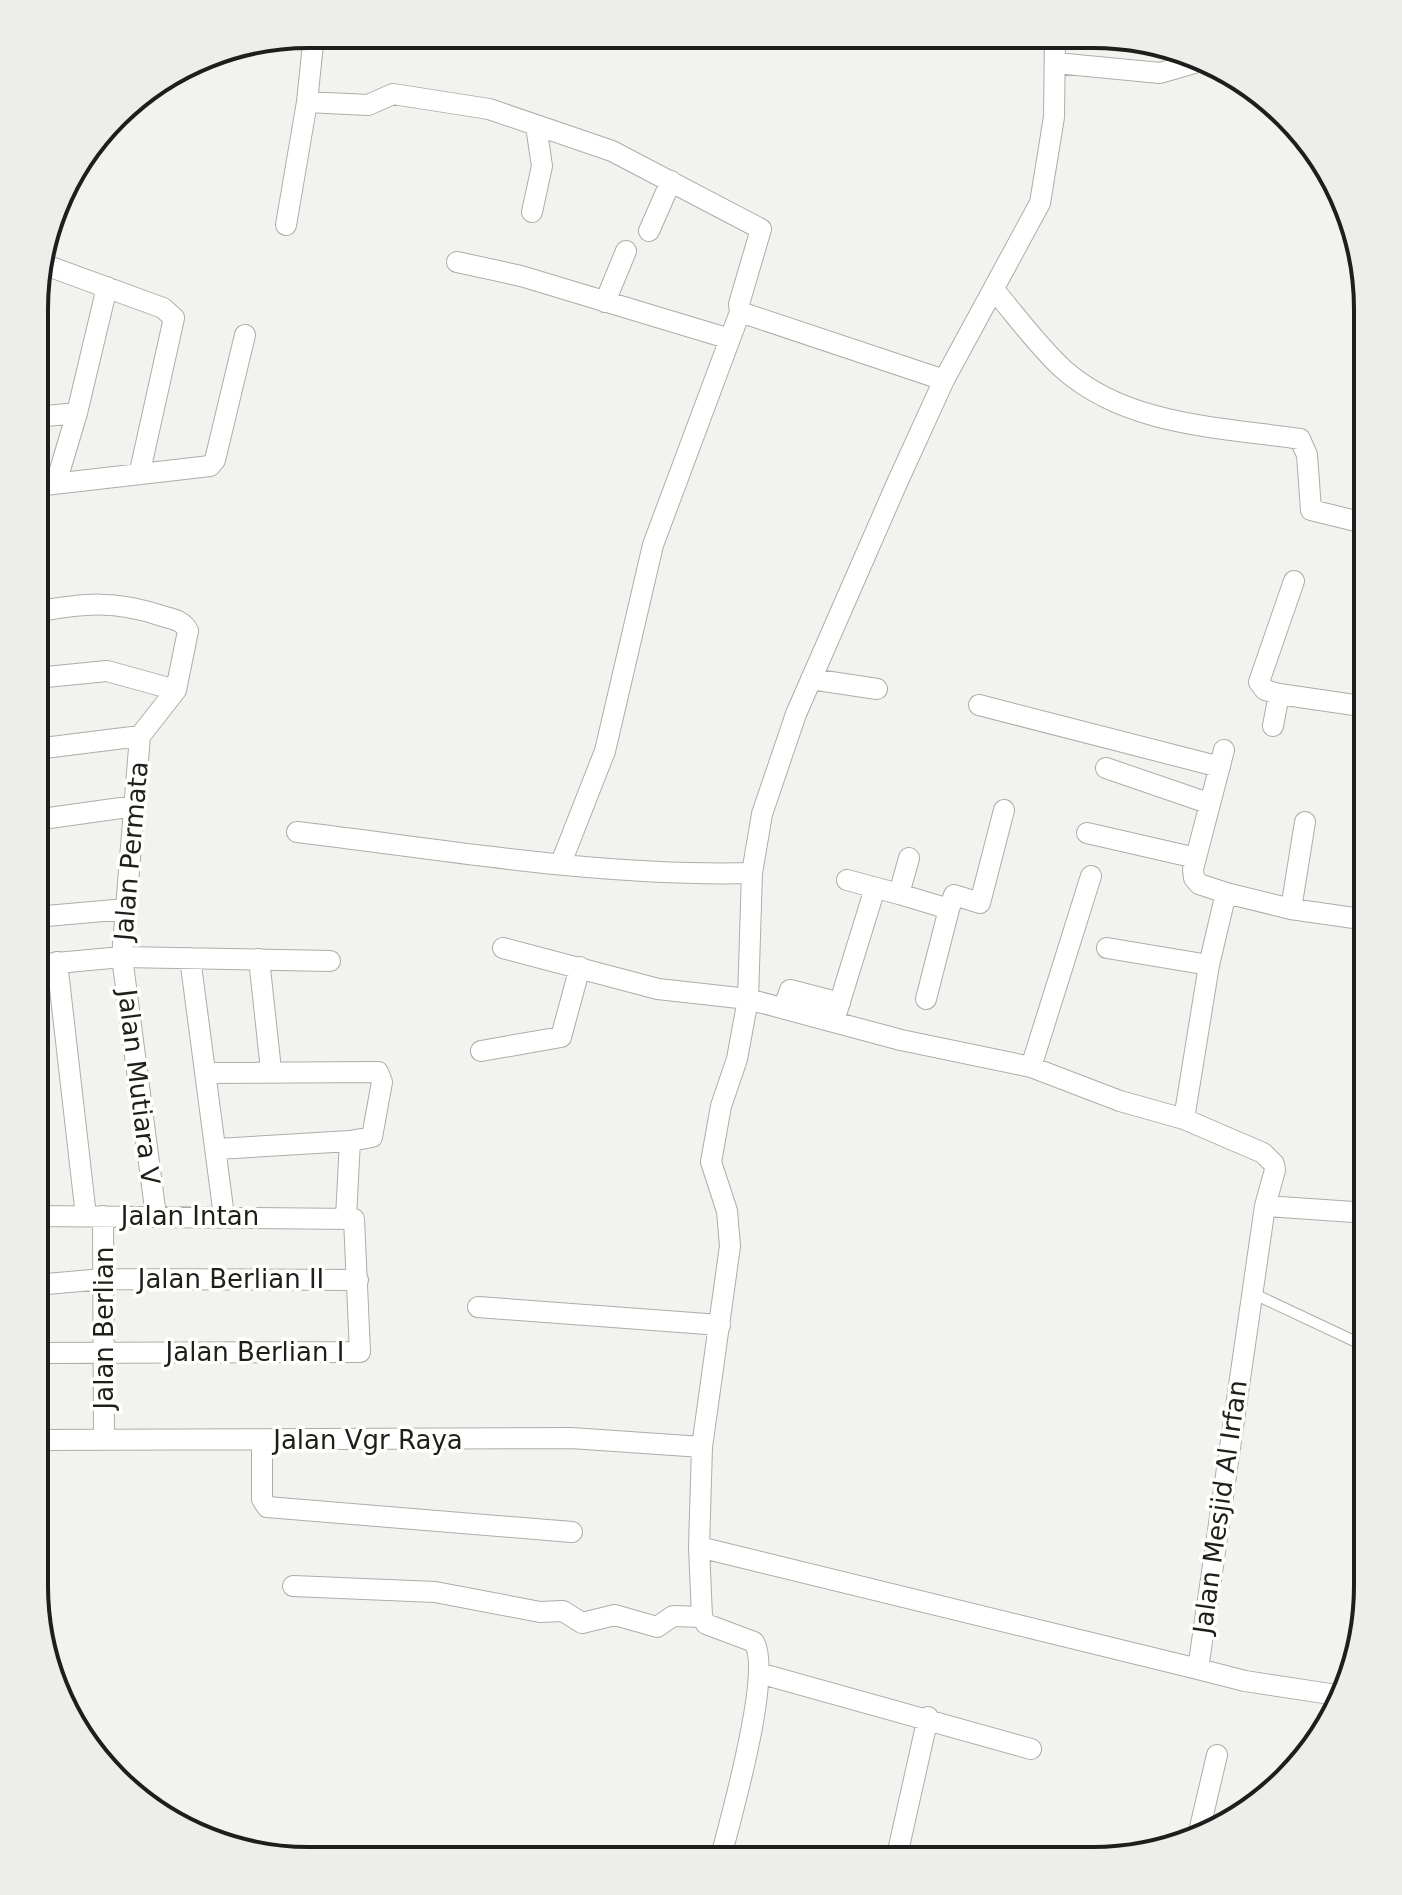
<svg xmlns="http://www.w3.org/2000/svg" width="1402" height="1895" font-family="'DejaVu Sans',sans-serif">
  <style>
    .lines { fill: none; stroke-linecap: round; stroke-linejoin: round }
    .lane-casing { stroke: #adada9; stroke-width: 12 }
    .street-casing { stroke: #adada9; stroke-width: 22 }
    .lane { stroke: #fff; stroke-width: 10 }
    .street { stroke: #fff; stroke-width: 20 }
    .labels { text-anchor: middle; dominant-baseline: central; stroke-width: 7; stroke-linejoin: round; paint-order: stroke }
    .street-label { font-size: 26px; fill: #1e1e1c; stroke: #fffffe }
    .rim { fill: none; stroke: #1e1e1c; stroke-width: 4 }
  </style>
  <rect width="100%" height="100%" fill="#f2f2ee"/>
  <g class="lines">
    <!-- lane casing -->
    <g class="lane-casing">
      <path id="lane" d="M 1252,1293 L 1367,1347"/>
    </g>
    <!-- street casing -->
    <g class="street-casing">
      <path id="street" d="M 1056,63 L 1160,73 L 1198,62
        M 307,102 L 314,34
        M 532,212 L 542,166 L 536,126
        M 286,225 L 307,102 L 368,105 L 393,94 L 489,109 L 612,151 L 761,229 L 739,304 L 740,312 L 944,380
        M 649,231 L 671,181
        M 457,262 L 521,276 L 730,339
        M 40,263 L 163,308 L 174,318 L 140,471
        M 995,291 C 1017,317 1038,346 1063,369 C 1127,426 1220,427 1300,439 L 1307,455 L 1311,510 L 1368,524
        M 605,302 L 626,251
        M 36,417 L 77,413
        M 56,483 L 77,413 L 107,287
        M 36,486 L 210,466 L 215,460 L 245,335
        M 36,612 C 84,603 115,600 162,616 C 172,619 183,620 188,631 L 176,690 L 140,736 L 122,957 L 156,1216
        M 36,678 L 107,671 L 176,690
        M 811,679 L 877,689
        M 1279,694 L 1265,690 L 1259,682 L 1294,581
        M 979,705 L 1220,767
        M 1273,726 L 1279,694 L 1368,707
        M 36,749 L 140,736
        M 1106,768 L 1208,803
        M 35,820 L 135,806
        M 297,832 C 447,850 600,877 752,873
        M 1087,833 L 1196,858
        M 561,863 L 605,751 L 653,545 L 740,312
        M 847,880 L 899,894 L 909,858
        M 1226,893 L 1291,909 L 1368,920
        M 899,894 L 949,909 L 926,999
        M 949,909 L 954,895 L 980,903 L 1004,810
        M 1291,909 L 1305,822
        M 35,917 L 126,909
        M 503,948 L 658,989 L 748,999 L 901,1040 L 1031,1067 L 1120,1101 L 1184,1119 L 1263,1153 L 1274,1164 L 1275,1170 L 1265,1206
        M 1107,948 L 1209,965
        M 190,958 L 224,1216
        M 259,959 L 271,1070
        M 57,962 L 86,1216
        M 35,965 L 122,957 L 330,961
        M 784,1007 L 790,990 L 840,1003
        M 834,1021 L 875,888
        M 481,1051 L 561,1037 L 580,967
        M 1031,1067 L 1091,876
        M 206,1073 L 378,1072 L 382,1082 L 372,1137 L 350,1141
        M 1184,1119 L 1209,965 L 1226,893 L 1199,884 L 1194,878 L 1193,869 L 1224,750
        M 217,1149 L 350,1141 L 346,1217
        M 103,1216 L 104,1440
        M 35,1285 L 103,1279 L 358,1280
        M 478,1307 L 720,1325
        M 34,1353 L 360,1352 L 354,1219 L 35,1216
        M 34,1440 L 571,1438 L 702,1447
        M 262,1440 L 262,1499 L 267,1507 L 572,1532
        M 699,1547 L 1198,1669
        M 293,1586 L 435,1592 L 540,1612 L 563,1611 L 582,1623 L 615,1615 L 657,1627 L 673,1616 L 702,1617
        M 759,1673 L 1031,1749
        M 1337,1695 L 1245,1681 L 1198,1669 L 1265,1206 L 1368,1213
        M 1198,1836 L 1217,1755
        M 720,1860 C 730,1821 773,1673 754,1642 L 706,1624 L 702,1617 L 699,1547 L 702,1447 L 730,1246 L 727,1211 L 711,1162 L 721,1106 L 737,1059 L 748,999 L 752,873 L 762,814 L 796,714 L 897,483 L 944,380 L 1040,203 L 1054,117 L 1055,36
        M 850,1860 L 872,1860
        M 896,1860 L 928,1717"/>
    </g>
    <!-- lane -->
    <use href="#lane" class="lane"/>
    <!-- street -->
    <use href="#street" class="street"/>
  </g>
  <g class="labels">
    <!-- street labels -->
    <g class="street-label">
      <text transform="translate(131 851) rotate(-85)">Jalan Permata</text>
      <text transform="translate(139 1087) rotate(83)">Jalan Mutiara V</text>
      <text x="190" y="1216">Jalan Intan</text>
      <text x="231" y="1279">Jalan Berlian II</text>
      <text transform="translate(104 1328) rotate(-90)">Jalan Berlian</text>
      <text x="255" y="1352">Jalan Berlian I</text>
      <text x="368" y="1440">Jalan Vgr Raya</text>
      <text transform="translate(1220 1507) rotate(-82)">Jalan Mesjid Al Irfan</text>
    </g>
  </g>
  <!-- crop -->
  <path d="M0 0H1402V1895H0ZM309 48H1093A261 261 0 0 1 1354 309V1586A261 261 0 0 1 1093 1847H309A261 261 0 0 1 48 1586V309A261 261 0 0 1 309 48Z" fill="#ededec" fill-rule="evenodd"/>
  <path class="rim" d="M309 48H1093A261 261 0 0 1 1354 309V1586A261 261 0 0 1 1093 1847H309A261 261 0 0 1 48 1586V309A261 261 0 0 1 309 48Z"/>
</svg>
